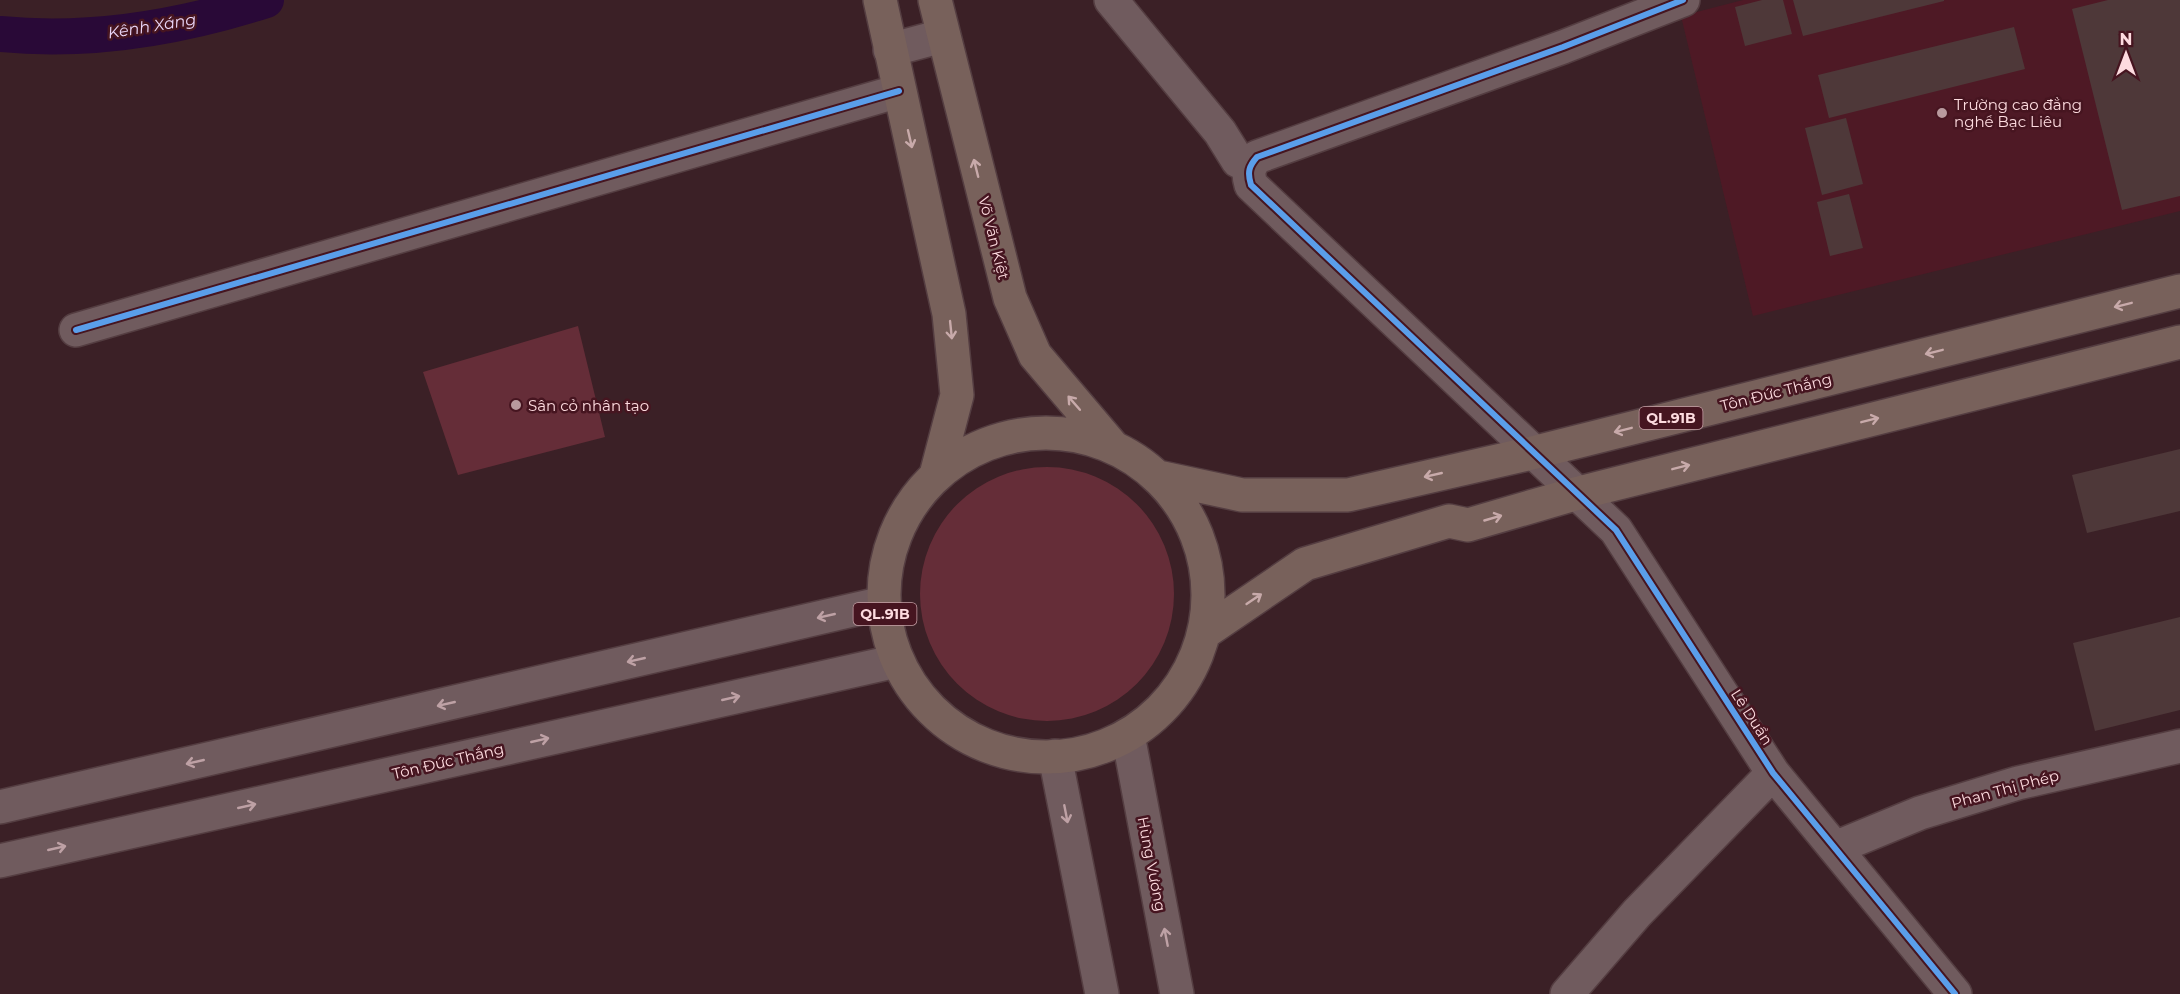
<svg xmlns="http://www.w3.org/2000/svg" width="2180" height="994" font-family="Montserrat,sans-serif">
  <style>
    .built { fill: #4e1925 }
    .green { fill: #652d38 }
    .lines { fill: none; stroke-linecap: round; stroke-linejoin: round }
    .canal { stroke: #290937; stroke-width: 36 }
    .building { fill: #4e3839 }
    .street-casing { stroke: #543d41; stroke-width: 36 }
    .secondary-casing { stroke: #543d41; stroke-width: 36 }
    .highway-casing { stroke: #543d41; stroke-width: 36 }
    .street { stroke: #705b5e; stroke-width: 33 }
    .secondary { stroke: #705b5e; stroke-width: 33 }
    .highway { stroke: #78615b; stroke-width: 33 }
    .cycleway-casing { stroke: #461520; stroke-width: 10 }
    .cycleway { stroke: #5a9eea; stroke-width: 6 }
    .oneway { stroke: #c8aaaa }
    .oneway2 { stroke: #bea1a5 }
    .poi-dot { fill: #b99a9e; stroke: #461520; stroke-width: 2 }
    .labels { text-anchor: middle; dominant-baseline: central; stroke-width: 5; stroke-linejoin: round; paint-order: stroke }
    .shield { fill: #461520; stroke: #c6a0a6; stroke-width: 1.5 }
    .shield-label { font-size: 14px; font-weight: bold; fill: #fddbdf }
    .poi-label { font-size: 15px; fill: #fddbdf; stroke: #461520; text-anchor: start }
    .street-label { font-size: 15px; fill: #fddbdf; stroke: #461520 }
    .water-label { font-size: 16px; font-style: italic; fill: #ead7f9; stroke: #461520 }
  </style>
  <rect width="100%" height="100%" fill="#3b2026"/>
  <!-- built -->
  <path class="built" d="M 1743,0 L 2180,0 L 2180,211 L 1753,316 L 1681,16 Z"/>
  <!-- green -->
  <path class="green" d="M 578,326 L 605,437 L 458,475 L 423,372 Z
    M920 594a127 127 0 1 1 254 0a127 127 0 1 1-254 0Z"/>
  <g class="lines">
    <!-- canal -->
    <path class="canal" d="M 0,34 C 91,43 179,28 266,0"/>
  </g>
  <!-- building -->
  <path class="building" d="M 1762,0 L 1783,0 L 1792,34 L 1745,46 L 1735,7 Z
    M 1793,0 L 1944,0 L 1944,1 L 1803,36 Z
    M 2108,0 L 2180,0 L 2180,196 L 2122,210 L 2072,9 Z
    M 2014,27 L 2025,69 L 1829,118 L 1818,75 Z
    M 1846,118 L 1863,184 L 1822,195 L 1805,128 Z
    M 1849,194 L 1863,248 L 1830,256 L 1817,202 Z
    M 2180,449 L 2180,511 L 2087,533 L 2072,475 Z
    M 2180,617 L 2180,710 L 2095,731 L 2073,643 Z"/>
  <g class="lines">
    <!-- street casing -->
    <g class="street-casing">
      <path id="street" d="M 1111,0 L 1220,132 L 1238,161 L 1250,166
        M 1683,0 L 1563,47 L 1257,157 C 1249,166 1247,172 1251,185 L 1616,530 L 1773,773 L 1955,994
        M 76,330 L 899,91
        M 1835,848 L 1920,813 L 2018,783 L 2180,746
        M 1567,994 L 1637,913 L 1773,773"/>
    </g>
    <!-- secondary casing -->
    <g class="secondary-casing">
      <path id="secondary" d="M 890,50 L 942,36
        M 1128,735 L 1177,994
        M 1055,756 L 1102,994
        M 0,807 L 883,603
        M 0,861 L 897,661"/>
    </g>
    <!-- highway casing -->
    <g class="highway-casing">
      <path id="highway" d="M 880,0 L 949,314 L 957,395 L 936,475
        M 935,0 L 1010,298 L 1035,355 L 1113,447
        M884 595a162 162 0 1 1 324 0a162 162 0 1 1-324 0Z
        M 1158,477 L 1242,495 L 1348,495 L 1532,453 L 2180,291
        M 1205,632 L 1305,564 L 1449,521 L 1468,525 L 1575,494 L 2180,342"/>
    </g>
    <!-- street -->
    <use href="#street" class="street"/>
    <!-- secondary -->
    <use href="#secondary" class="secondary"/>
    <!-- highway -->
    <use href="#highway" class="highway"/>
    <!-- cycleway casing -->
    <g class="cycleway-casing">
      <path id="cycleway" d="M 1683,0 L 1563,47 L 1257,157 C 1249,166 1247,172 1251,185 L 1616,530 L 1773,773 L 1955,994
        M 76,330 L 899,91"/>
    </g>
    <!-- cycleway -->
    <use href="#cycleway" class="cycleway"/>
  </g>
  <!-- one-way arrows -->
  <defs><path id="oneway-shaft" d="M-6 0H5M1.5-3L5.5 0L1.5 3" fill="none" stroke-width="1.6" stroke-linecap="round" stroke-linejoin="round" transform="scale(1.5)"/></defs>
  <g class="oneway">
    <use href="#oneway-shaft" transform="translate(910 139) rotate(77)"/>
    <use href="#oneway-shaft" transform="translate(976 168) rotate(-104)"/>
    <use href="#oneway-shaft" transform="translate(2123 305) rotate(166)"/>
    <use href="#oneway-shaft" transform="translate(951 330) rotate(84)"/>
    <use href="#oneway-shaft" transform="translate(1934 352) rotate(166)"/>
    <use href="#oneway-shaft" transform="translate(1074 403) rotate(-131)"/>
    <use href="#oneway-shaft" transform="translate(1870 420) rotate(-14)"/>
    <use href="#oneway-shaft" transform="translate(1623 430) rotate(166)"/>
    <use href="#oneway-shaft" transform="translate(1681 467) rotate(-14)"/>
    <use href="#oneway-shaft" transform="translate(1433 475) rotate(167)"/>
    <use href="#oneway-shaft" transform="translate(1493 518) rotate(-16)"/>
    <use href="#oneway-shaft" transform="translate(1254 599) rotate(-34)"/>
  </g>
  <g class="oneway2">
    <use href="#oneway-shaft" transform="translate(826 616) rotate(167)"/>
    <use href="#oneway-shaft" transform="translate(636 660) rotate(167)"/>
    <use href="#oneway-shaft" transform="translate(731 698) rotate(-13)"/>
    <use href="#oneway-shaft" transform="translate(446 704) rotate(167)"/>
    <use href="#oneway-shaft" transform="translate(540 740) rotate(-13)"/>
    <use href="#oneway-shaft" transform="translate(195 762) rotate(167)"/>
    <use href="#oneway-shaft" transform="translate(247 806) rotate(-13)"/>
    <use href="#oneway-shaft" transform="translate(1066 814) rotate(79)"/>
    <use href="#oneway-shaft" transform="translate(57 848) rotate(-13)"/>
    <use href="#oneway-shaft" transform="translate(1166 937) rotate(-101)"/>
  </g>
  <!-- markers -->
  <g class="poi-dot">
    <circle cx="1942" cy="113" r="6"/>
    <circle cx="516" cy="405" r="6"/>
  </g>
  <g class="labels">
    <!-- shield labels -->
    <g class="shield">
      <rect x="1639.5" y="407" width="63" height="22" rx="4.5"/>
      <rect x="853.5" y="603" width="63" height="22" rx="4.5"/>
    </g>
    <g class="shield-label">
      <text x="1671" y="418">QL.91B</text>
      <text x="885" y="614">QL.91B</text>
    </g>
    <!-- poi labels -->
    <g class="poi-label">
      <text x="1954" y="104">Trường cao đẳng<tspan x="1954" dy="17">nghề Bạc Liêu</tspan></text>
      <text x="528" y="405">Sân cỏ nhân tạo</text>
    </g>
    <!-- street labels -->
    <g class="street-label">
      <text transform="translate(994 238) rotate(76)">Võ Văn Kiệt</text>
      <text transform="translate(1776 392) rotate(-14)">Tôn Đức Thắng</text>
      <text transform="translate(1752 717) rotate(57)">Lê Duẩn</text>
      <text transform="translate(448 761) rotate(-13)">Tôn Đức Thắng</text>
      <text transform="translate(2005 789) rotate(-15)">Phan Thị Phép</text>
      <text transform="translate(1152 864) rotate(79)">Hùng Vương</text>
    </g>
    <!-- water labels -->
    <g class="water-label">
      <text transform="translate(152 26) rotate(-9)">Kênh Xáng</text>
    </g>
  </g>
  <!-- north arrow -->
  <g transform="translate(2126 54)" stroke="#461520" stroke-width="4.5" paint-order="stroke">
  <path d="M0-4.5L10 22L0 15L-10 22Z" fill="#fddbdf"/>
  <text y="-9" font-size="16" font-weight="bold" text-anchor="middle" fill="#fddbdf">N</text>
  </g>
</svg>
